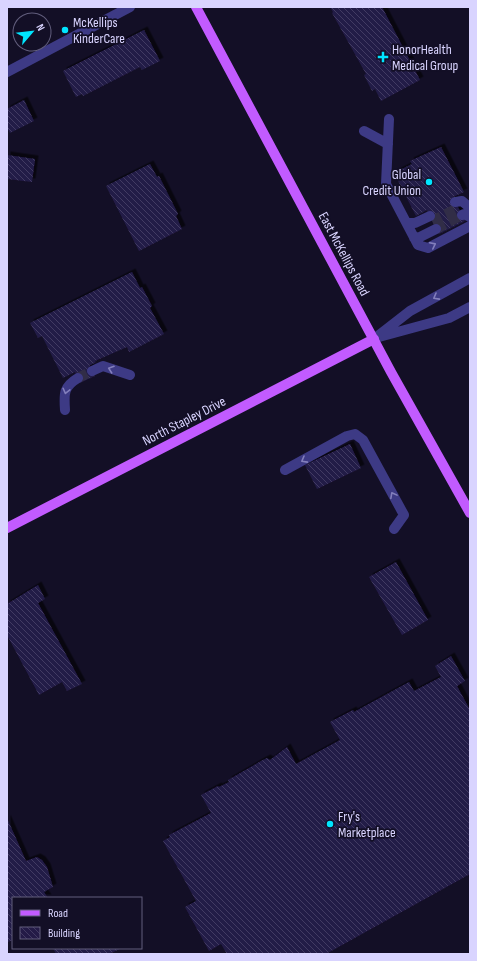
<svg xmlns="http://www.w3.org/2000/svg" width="477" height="961" font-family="'Sofia Sans Condensed',sans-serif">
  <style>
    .building { fill: url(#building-back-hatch); filter: url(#shadow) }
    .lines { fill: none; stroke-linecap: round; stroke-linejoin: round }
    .minor-tunnel { stroke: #312d47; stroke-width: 10; stroke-dasharray: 10 5; stroke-linecap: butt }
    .minor { stroke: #3d3a85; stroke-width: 10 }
    .major { stroke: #c25bff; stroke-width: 10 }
    .oneway { stroke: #837fbc }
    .poi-dot { fill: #00e5ff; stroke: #130f26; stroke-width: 1.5 }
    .labels { text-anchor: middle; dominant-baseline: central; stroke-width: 3.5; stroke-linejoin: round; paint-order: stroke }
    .poi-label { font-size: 14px; fill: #d9d4ff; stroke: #130f26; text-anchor: start }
    .street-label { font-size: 14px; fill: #d9d4ff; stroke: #130f26 }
  </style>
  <defs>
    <pattern id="building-back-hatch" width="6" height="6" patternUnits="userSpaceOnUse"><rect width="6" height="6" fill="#241b47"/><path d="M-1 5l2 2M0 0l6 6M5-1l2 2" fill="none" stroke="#433b63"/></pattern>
    <filter id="shadow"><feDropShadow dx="3.5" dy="-3.5" stdDeviation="0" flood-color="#0009"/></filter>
  </defs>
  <rect width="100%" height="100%" fill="#130f26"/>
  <!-- building -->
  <path class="building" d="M 330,7 L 382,7 L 420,80 L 381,101 L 375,89 L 372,91 L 364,75 L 366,74 L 332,13 L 333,12 Z
    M 144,30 L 160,61 L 142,70 L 140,67 L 83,96 L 82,94 L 76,97 L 63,71 Z
    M 24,100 L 34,121 L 10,133 L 7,128 L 7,109 Z
    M 441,147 L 464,192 L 453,197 L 465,221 L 439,234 L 427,210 L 416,216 L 394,173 L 412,164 L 410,161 Z
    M 7,155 L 35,159 L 32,182 L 7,179 Z
    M 150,164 L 157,177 L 159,176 L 178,214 L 176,216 L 182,229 L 139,251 L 106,186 Z
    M 132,272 L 140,288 L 142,287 L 152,306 L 150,308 L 164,334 L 129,352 L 127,347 L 95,361 L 96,362 L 89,366 L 95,376 L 80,383 L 75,372 L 63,378 L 42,336 L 38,338 L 30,323 Z
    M 350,444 L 361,468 L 317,489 L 305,465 Z
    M 396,562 L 428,620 L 402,635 L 369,577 Z
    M 38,585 L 45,599 L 38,603 L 82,684 L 67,691 L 62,682 L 39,695 L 7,635 L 7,604 Z
    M 451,656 L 465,681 L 457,686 L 470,710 L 470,874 L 326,954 L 227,954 L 221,944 L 209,951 L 185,907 L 196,901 L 163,841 L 170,837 L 169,835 L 211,813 L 201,795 L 218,786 L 219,787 L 229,782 L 228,780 L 261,761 L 267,758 L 270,760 L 287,747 L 296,764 L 340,740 L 330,722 L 353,710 L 354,712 L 409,682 L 414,691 L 441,677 L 435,666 Z
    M 7,818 L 26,861 L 37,857 L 42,860 L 47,867 L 53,887 L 44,892 L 48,898 L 13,898 L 13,940 L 8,942 Z
    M 53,948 L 122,948 L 109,954 L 56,954 Z"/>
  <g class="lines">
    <!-- minor-tunnel -->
    <path class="minor-tunnel" d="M 432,221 L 458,208
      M 436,229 L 462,215
      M 78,378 L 92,371"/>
    <!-- minor -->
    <path class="minor" d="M 7,72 L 130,7
      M 389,119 L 386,184 L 418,245 L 428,248 L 470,226
      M 364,131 L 388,144
      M 455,202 L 462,201 L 470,208
      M 462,215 L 464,214 L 470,217
      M 407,223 L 415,223 L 430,216
      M 414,238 L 420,237 L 436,229
      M 379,337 L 449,318 L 470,307
      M 374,339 L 410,311 L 470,278
      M 92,371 L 103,366 L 130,375
      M 65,410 C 64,394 63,387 78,378
      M 285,470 L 347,436 L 355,434 L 363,440 L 404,515 L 394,529"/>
    <!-- major -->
    <path class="major" d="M 196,7 L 391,372 L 470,513
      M 7,528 L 374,339"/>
  </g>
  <!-- one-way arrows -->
  <defs><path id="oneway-chevron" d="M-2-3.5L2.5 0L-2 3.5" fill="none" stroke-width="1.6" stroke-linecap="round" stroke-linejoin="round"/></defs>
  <g class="oneway">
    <use href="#oneway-chevron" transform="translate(433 245) rotate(-27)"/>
    <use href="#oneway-chevron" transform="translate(436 297) rotate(151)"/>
    <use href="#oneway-chevron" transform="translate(111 369) rotate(-161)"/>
    <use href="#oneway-chevron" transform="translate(66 391) rotate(104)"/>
    <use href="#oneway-chevron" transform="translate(304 460) rotate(151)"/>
    <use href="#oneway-chevron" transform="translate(393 495) rotate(-118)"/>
  </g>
  <!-- markers -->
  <g class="poi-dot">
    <circle cx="65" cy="30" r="4"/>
    <path d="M381 51h4v4h4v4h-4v4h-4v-4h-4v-4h4z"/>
    <circle cx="429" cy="182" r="4"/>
    <circle cx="330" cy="824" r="4"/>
  </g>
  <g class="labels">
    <!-- poi labels -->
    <g class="poi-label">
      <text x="73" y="22">McKellips<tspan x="73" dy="16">KinderCare</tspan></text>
      <text x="392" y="49">HonorHealth<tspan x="392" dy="16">Medical Group</tspan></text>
      <text x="421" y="174" text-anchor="end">Global<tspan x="421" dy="16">Credit Union</tspan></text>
      <text x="338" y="816">Fry's<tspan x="338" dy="16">Marketplace</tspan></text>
    </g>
    <!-- street labels -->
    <g class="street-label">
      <text transform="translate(344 254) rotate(62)">East McKellips Road</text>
      <text transform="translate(184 421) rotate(-27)">North Stapley Drive</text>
    </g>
  </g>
  <!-- border -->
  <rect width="477" height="961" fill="none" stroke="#d9d4ff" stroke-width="16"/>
  <!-- legend -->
  <rect x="12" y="897" width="130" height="52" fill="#130f26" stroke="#625e7d"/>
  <rect x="20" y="910" width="20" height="6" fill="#c25bff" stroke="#625e7d"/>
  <text x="48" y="917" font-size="12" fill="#d9d4ff">Road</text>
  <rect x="20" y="927" width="20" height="12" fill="url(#building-back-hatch)" stroke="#625e7d"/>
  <text x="48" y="937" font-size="12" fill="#d9d4ff">Building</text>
  <!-- north arrow -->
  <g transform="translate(32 32) rotate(62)"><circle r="19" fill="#130f26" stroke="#625e7d"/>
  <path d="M0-3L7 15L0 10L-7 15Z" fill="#00e5ff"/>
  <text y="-6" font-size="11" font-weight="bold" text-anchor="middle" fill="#d9d4ff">N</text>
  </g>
</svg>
